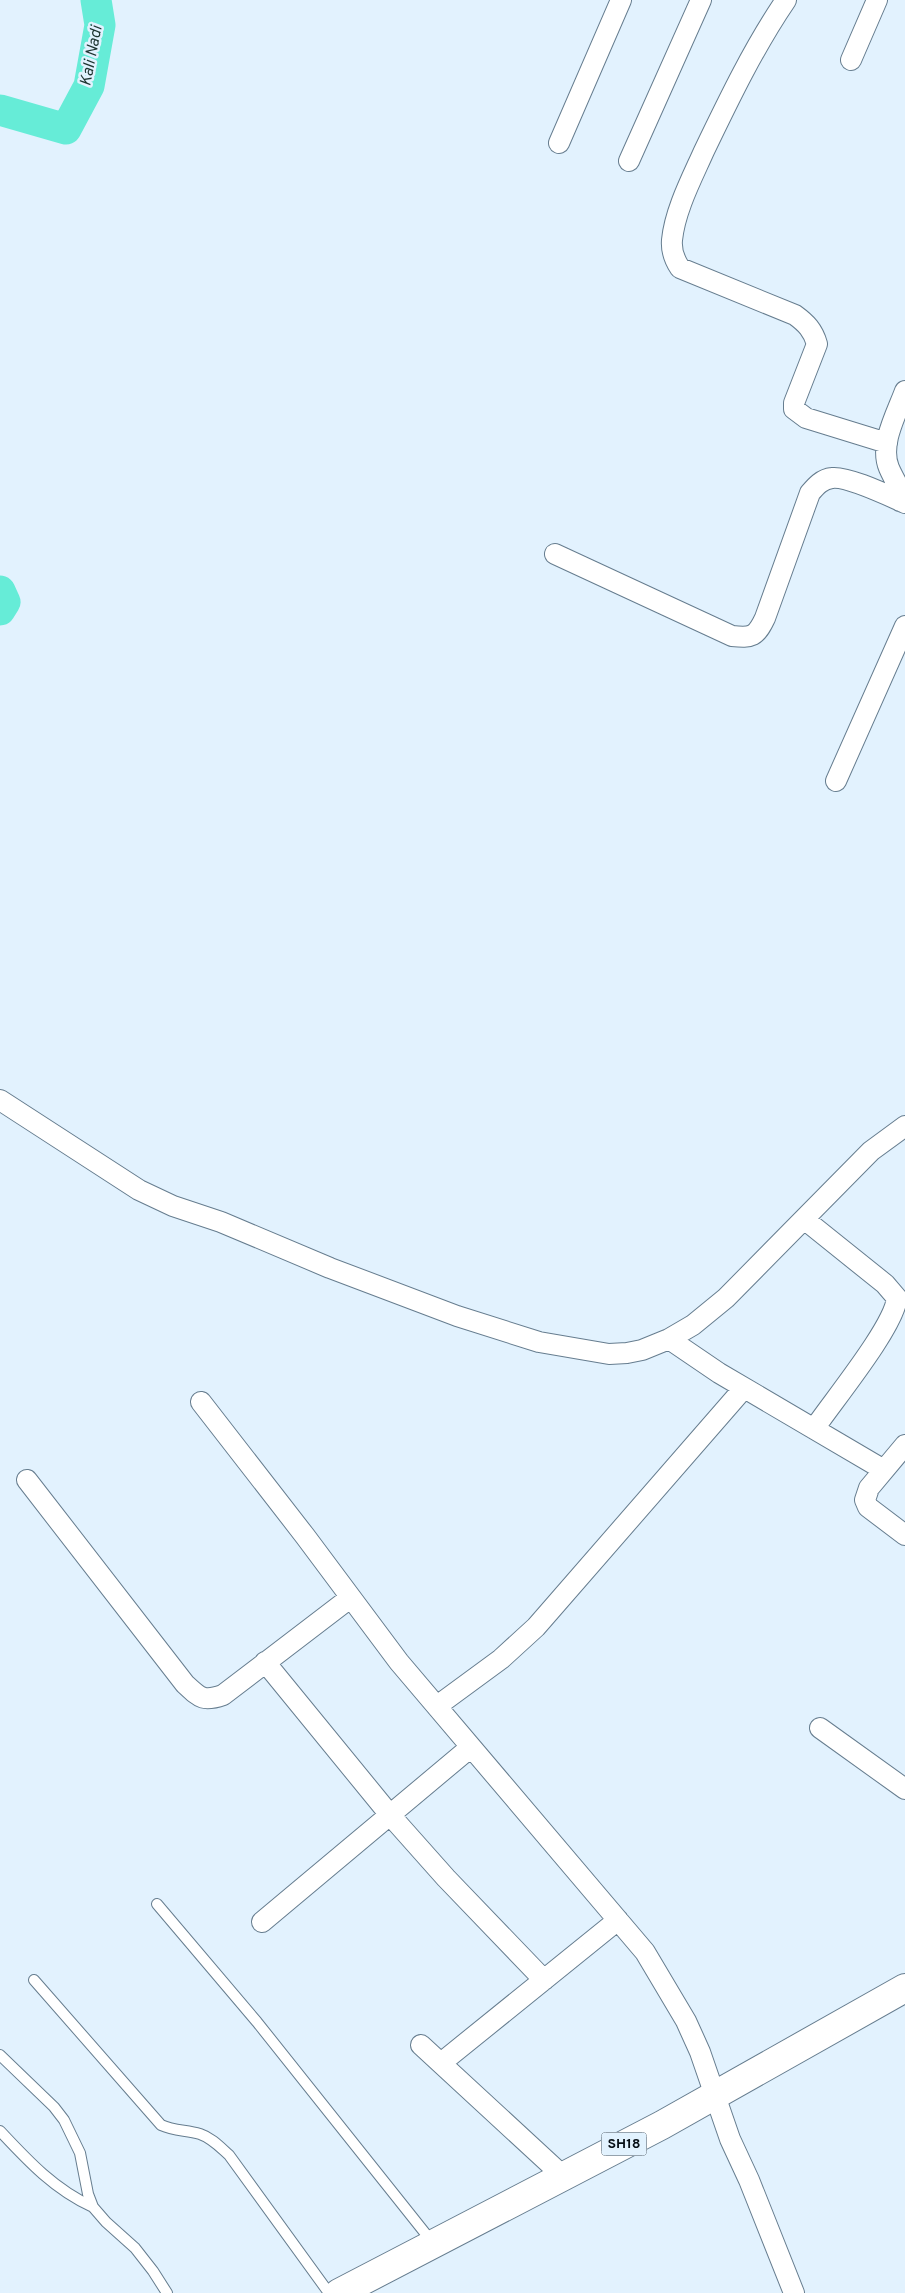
<svg xmlns="http://www.w3.org/2000/svg" width="905" height="2293" font-family="Overpass,sans-serif">
  <style>
    .lines { fill: none; stroke-linecap: round; stroke-linejoin: round }
    .river { stroke: #66ecd7; stroke-width: 31 }
    .lane-casing { stroke: #667d8f; stroke-width: 12 }
    .street-casing { stroke: #667d8f; stroke-width: 22 }
    .primary-casing { stroke: #667d8f; stroke-width: 30 }
    .lane { stroke: #fff; stroke-width: 10 }
    .street { stroke: #fff; stroke-width: 20 }
    .primary { stroke: #fff; stroke-width: 28 }
    .labels { text-anchor: middle; dominant-baseline: central; stroke-width: 5; stroke-linejoin: round; paint-order: stroke }
    .shield { fill: #e2f2fe; stroke: #49535c; stroke-width: 1 }
    .shield-label { font-size: 14px; font-weight: bold; fill: #070f16 }
    .water-label { font-size: 16px; font-style: italic; fill: #1d3430; stroke: #e2f2fe }
  </style>
  <rect width="100%" height="100%" fill="#e2f2fe"/>
  <g class="lines">
    <!-- river -->
    <path class="river" d="M 0,110 L 66,129 L 89,86 L 100,25 L 96,0
      M 0,591 L 5,602 L 0,610"/>
    <!-- lane casing -->
    <g class="lane-casing">
      <path id="lane" d="M 157,1904 L 257,2022 L 433,2243
        M 34,1980 L 161,2125 C 174,2131 186,2130 200,2134 C 212,2138 220,2147 229,2155 L 329,2293
        M 0,2055 L 54,2107 L 64,2120 L 80,2153 L 88,2194 L 93,2207 L 106,2222 L 135,2248 L 153,2271 L 167,2293
        M 0,2131 C 28,2161 55,2190 93,2207"/>
    </g>
    <!-- street casing -->
    <g class="street-casing">
      <path id="street" d="M 786,0 C 754,47 729,99 704,151 C 692,178 675,210 672,240 C 671,251 674,259 680,268 L 795,315 C 806,323 813,330 817,344 L 794,403 L 794,409 L 806,418 L 887,443
        M 851,60 L 877,0
        M 559,143 L 621,0
        M 629,161 L 701,0
        M 900,501 C 901,487 894,480 889,468 C 879,444 897,413 905,391
        M 555,554 L 732,636 C 752,638 756,637 765,618 L 810,493 C 816,486 822,479 832,478 C 848,476 889,496 905,503
        M 836,781 L 905,626
        M 0,1100 L 139,1190 L 173,1206 L 221,1222 L 330,1268 L 457,1316 L 539,1342 L 609,1354 L 627,1353 L 642,1350 L 669,1339 L 693,1325 L 726,1298 L 871,1151 L 905,1126
        M 804,1219 L 885,1284 L 897,1298 C 894,1327 833,1401 814,1429
        M 669,1339 L 719,1373 L 884,1470
        M 201,1402 L 305,1536 L 399,1662 L 645,1952 L 686,2021 L 700,2052 L 730,2139 L 749,2180 L 794,2293
        M 905,1445 L 869,1488 L 865,1500 L 868,1507 L 905,1535
        M 27,1480 L 185,1684 C 200,1698 203,1702 223,1695 L 350,1598
        M 265,1662 L 390,1815 L 446,1878 L 544,1980
        M 437,1706 L 501,1659 L 536,1627 L 744,1388
        M 820,1728 L 905,1789
        M 262,1922 L 471,1747
        M 421,2045 L 563,2176
        M 441,2063 L 618,1920"/>
    </g>
    <!-- primary casing -->
    <g class="primary-casing">
      <path id="primary" d="M 339,2293 L 662,2125 L 905,1988"/>
    </g>
    <!-- lane -->
    <use href="#lane" class="lane"/>
    <!-- street -->
    <use href="#street" class="street"/>
    <!-- primary -->
    <use href="#primary" class="primary"/>
  </g>
  <g class="labels">
    <!-- shield labels -->
    <rect class="shield" x="601.5" y="2132.5" width="45" height="23" rx="4"/>
    <g class="shield-label">
      <text x="624" y="2144">SH18</text>
    </g>
    <!-- water labels -->
    <g class="water-label">
      <text transform="translate(92 56) rotate(-79)">Kali Nadi</text>
    </g>
  </g>
</svg>
